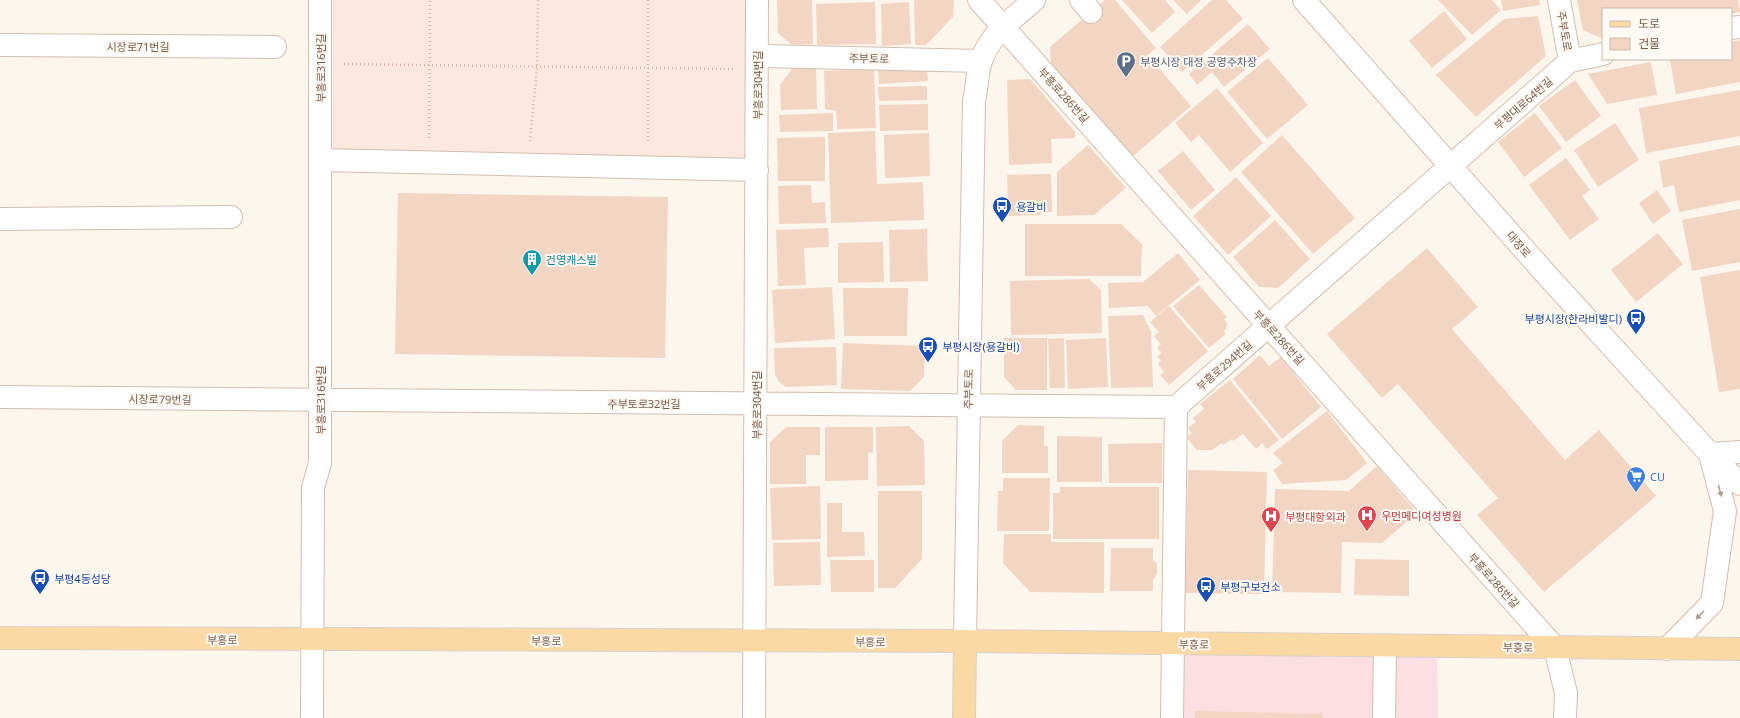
<svg xmlns="http://www.w3.org/2000/svg" width="1740" height="718" font-family="'Noto Sans','Noto Sans KR',sans-serif">
  <style>
    .commercial { fill: #fde8e0 }
    .medical { fill: #fbdfe3 }
    .building { fill: #f3d5c3 }
    .lines { fill: none; stroke-linecap: round; stroke-linejoin: round }
    .minor-casing { stroke: #d1beb0; stroke-width: 24 }
    .major-casing { stroke: #dad1cd; stroke-width: 24 }
    .path { stroke: #d9b8a5; stroke-width: 2.5; stroke-dasharray: 1 3; stroke-linecap: butt }
    .minor { stroke: #fff; stroke-width: 22 }
    .major { stroke: #fbd9a5; stroke-width: 22 }
    .oneway { fill: #af9d94 }
    .labels { text-anchor: middle; dominant-baseline: central; stroke-width: 4; stroke-linejoin: round; paint-order: stroke }
    .street-label { font-size: 11px; fill: #7a5c4d; stroke: #fffaf3 }
    .service-label { font-size: 11px; fill: #4e5e75; stroke: #fffaf3; text-anchor: start }
    .transit-label { font-size: 11px; fill: #164399; stroke: #fffaf3; text-anchor: start }
    .culture-label { font-size: 11px; fill: #0d838f; stroke: #fffaf3; text-anchor: start }
    .shop-label { font-size: 11px; fill: #366cbe; stroke: #fffaf3; text-anchor: start }
    .health-label { font-size: 11px; fill: #be3a42; stroke: #fffaf3; text-anchor: start }
  </style>
  <rect width="100%" height="100%" fill="#fdf6ec"/>
  <!-- commercial -->
  <path class="commercial" d="M 320,0 L 758,0 L 757,170 L 321,160 Z"/>
  <!-- medical -->
  <path class="medical" d="M 1173,643 L 1437,646 L 1438,718 L 1172,718 Z"/>
  <!-- building -->
  <path class="building" d="M 777,0 L 812,0 L 813,44 L 792,45 L 778,33 Z
    M 914,0 L 954,0 L 953,17 L 926,45 L 915,45 Z
    M 1105,0 L 1115,0 L 1156,48 L 1148,55 L 1191,106 L 1132,157 L 1051,64 L 1050,47 Z
    M 1122,0 L 1165,0 L 1175,12 L 1152,33 Z
    M 1173,0 L 1201,0 L 1187,14 Z
    M 1212,0 L 1226,0 L 1243,19 L 1182,72 L 1160,47 Z
    M 1438,0 L 1492,0 L 1501,10 L 1472,35 Z
    M 1501,0 L 1539,0 L 1540,5 L 1503,11 Z
    M 1577,0 L 1738,0 L 1740,12 L 1731,14 L 1731,9 L 1603,9 L 1603,38 L 1601,38 L 1583,30 Z
    M 875,2 L 876,44 L 817,45 L 816,4 Z
    M 909,2 L 911,44 L 882,46 L 881,4 Z
    M 1444,11 L 1467,39 L 1432,68 L 1409,41 Z
    M 1538,16 L 1546,56 L 1476,117 L 1436,75 L 1504,19 Z
    M 1248,24 L 1270,49 L 1224,87 L 1212,72 L 1197,85 L 1189,74 Z
    M 1740,40 L 1740,82 L 1676,94 L 1670,59 L 1731,59 L 1731,42 Z
    M 1268,58 L 1308,105 L 1267,139 L 1227,92 Z
    M 1651,62 L 1657,95 L 1607,104 L 1588,74 Z
    M 927,68 L 928,81 L 879,84 L 878,70 Z
    M 792,69 L 816,69 L 817,109 L 781,110 L 780,85 Z
    M 874,69 L 876,128 L 837,129 L 836,111 L 825,109 L 824,71 Z
    M 1030,79 L 1075,132 L 1075,138 L 1051,139 L 1052,163 L 1009,165 L 1007,80 Z
    M 1575,80 L 1601,116 L 1566,142 L 1539,106 Z
    M 927,86 L 927,100 L 879,101 L 878,87 Z
    M 1217,88 L 1263,143 L 1230,172 L 1199,135 L 1191,142 L 1175,123 Z
    M 1740,90 L 1740,136 L 1646,153 L 1639,108 Z
    M 928,104 L 928,130 L 880,131 L 879,105 Z
    M 833,113 L 833,131 L 780,132 L 779,115 Z
    M 1535,113 L 1562,148 L 1524,177 L 1498,142 Z
    M 1615,123 L 1639,160 L 1598,187 L 1574,150 Z
    M 875,131 L 877,184 L 923,182 L 924,220 L 831,223 L 828,133 Z
    M 929,133 L 930,176 L 885,178 L 884,135 Z
    M 1282,135 L 1355,218 L 1313,254 L 1241,172 Z
    M 825,137 L 825,181 L 778,181 L 777,138 Z
    M 1088,145 L 1126,188 L 1094,215 L 1057,216 L 1057,172 Z
    M 1740,145 L 1740,200 L 1679,212 L 1674,185 L 1663,188 L 1659,161 Z
    M 1183,151 L 1215,190 L 1191,210 L 1158,171 Z
    M 1566,158 L 1590,190 L 1582,196 L 1599,219 L 1570,240 L 1529,185 Z
    M 1051,174 L 1052,212 L 1041,212 L 1041,215 L 1009,216 L 1007,175 Z
    M 1236,177 L 1271,216 L 1228,255 L 1193,216 Z
    M 811,185 L 812,203 L 825,202 L 826,223 L 779,224 L 778,186 Z
    M 1657,190 L 1671,211 L 1653,224 L 1639,203 Z
    M 398,193 L 668,197 L 665,358 L 395,354 Z
    M 1739,209 L 1740,209 L 1740,262 L 1692,271 L 1682,220 Z
    M 1275,220 L 1310,259 L 1278,288 L 1259,287 L 1233,257 Z
    M 1025,224 L 1121,224 L 1142,244 L 1141,276 L 1025,276 Z
    M 828,228 L 829,247 L 804,248 L 806,285 L 778,286 L 776,230 Z
    M 927,229 L 928,281 L 890,282 L 889,230 Z
    M 1658,233 L 1683,264 L 1636,302 L 1611,270 Z
    M 883,242 L 884,282 L 838,283 L 838,243 Z
    M 1427,248 L 1478,307 L 1452,329 L 1565,460 L 1599,430 L 1656,496 L 1544,592 L 1477,515 L 1498,498 L 1398,384 L 1382,398 L 1327,334 Z
    M 1178,253 L 1200,280 L 1156,316 L 1148,306 L 1109,308 L 1108,283 L 1143,282 Z
    M 1740,270 L 1740,389 L 1719,392 L 1700,277 Z
    M 1089,279 L 1101,290 L 1102,333 L 1011,335 L 1010,281 Z
    M 1199,285 L 1227,317 L 1224,319 L 1227,323 L 1226,329 L 1224,331 L 1226,334 L 1209,348 L 1173,306 Z
    M 832,287 L 835,339 L 775,343 L 772,290 Z
    M 843,288 L 908,288 L 907,336 L 844,336 Z
    M 1169,306 L 1208,351 L 1169,385 L 1160,375 L 1164,372 L 1158,364 L 1161,361 L 1157,356 L 1162,353 L 1157,348 L 1161,344 L 1154,336 L 1159,332 L 1150,322 Z
    M 1143,315 L 1151,332 L 1153,387 L 1111,388 L 1108,316 Z
    M 1004,338 L 1047,338 L 1047,390 L 1016,390 L 1004,377 Z
    M 1064,338 L 1065,388 L 1050,388 L 1048,339 Z
    M 1106,338 L 1108,387 L 1068,389 L 1066,340 Z
    M 843,343 L 925,346 L 924,377 L 910,391 L 841,389 Z
    M 836,347 L 837,385 L 786,387 L 779,382 L 775,375 L 774,348 Z
    M 1260,355 L 1269,366 L 1281,357 L 1321,407 L 1282,439 L 1233,379 Z
    M 1230,380 L 1279,440 L 1267,449 L 1262,443 L 1256,449 L 1243,434 L 1233,441 L 1232,439 L 1223,445 L 1222,443 L 1212,450 L 1197,450 L 1186,437 L 1192,433 L 1188,428 L 1196,422 L 1193,418 L 1204,409 L 1200,404 Z
    M 1327,411 L 1367,463 L 1346,480 L 1282,484 L 1273,470 L 1283,463 L 1273,453 Z
    M 1018,425 L 1044,426 L 1044,446 L 1048,446 L 1048,473 L 1002,473 L 1002,441 Z
    M 909,426 L 924,441 L 925,485 L 877,486 L 876,427 Z
    M 786,427 L 820,427 L 820,455 L 806,455 L 806,484 L 770,484 L 770,442 Z
    M 825,427 L 873,427 L 873,453 L 868,452 L 868,480 L 825,481 Z
    M 1057,436 L 1102,437 L 1102,482 L 1057,482 Z
    M 1162,443 L 1162,483 L 1109,483 L 1108,444 Z
    M 1377,466 L 1417,513 L 1382,543 L 1342,542 L 1341,593 L 1272,592 L 1275,489 L 1349,491 Z
    M 1188,470 L 1267,472 L 1264,594 L 1185,593 Z
    M 1003,478 L 1050,478 L 1049,531 L 997,531 L 998,491 L 1003,491 Z
    M 820,486 L 821,539 L 772,540 L 770,488 Z
    M 1060,487 L 1159,487 L 1159,539 L 1053,539 L 1053,493 L 1060,493 Z
    M 878,491 L 922,491 L 922,559 L 895,588 L 878,588 Z
    M 827,503 L 842,503 L 842,532 L 864,532 L 865,556 L 827,557 Z
    M 1004,534 L 1051,534 L 1051,542 L 1104,542 L 1104,593 L 1030,592 L 1003,563 Z
    M 820,542 L 821,585 L 774,586 L 773,543 Z
    M 1111,548 L 1153,548 L 1153,560 L 1157,563 L 1157,574 L 1153,580 L 1153,591 L 1110,591 Z
    M 1355,559 L 1409,560 L 1409,596 L 1354,595 Z
    M 830,560 L 874,560 L 874,592 L 831,592 Z
    M 1195,711 L 1323,714 L 1323,718 L 1195,718 Z"/>
  <g class="lines">
    <!-- minor casing -->
    <g class="minor-casing">
      <path id="minor" d="M 979,0 L 1555,648 L 1566,693 L 1565,718
        M 1081,0 L 1091,12
        M 1304,0 L 1544,272 L 1710,454 L 1740,484
        M 1559,0 L 1570,61
        M 1731,28 L 1740,27
        M 0,45 L 275,47
        M 757,56 L 981,61
        M 321,160 L 757,170
        M 0,219 L 231,217
        M 0,397 L 1176,407
        M 965,641 L 974,101 C 977,88 977,73 981,61 C 990,34 1014,18 1034,0
        M 1667,649 L 1712,603 L 1725,511 L 1710,454 L 1740,452
        M 312,718 L 313,488 L 320,463 L 320,0
        M 754,718 L 757,0
        M 1172,718 L 1176,407 L 1570,61 L 1603,54
        M 1384,718 L 1385,646"/>
    </g>
    <!-- major casing -->
    <g class="major-casing">
      <path id="major" d="M 0,638 L 965,641 L 1740,649
        M 964,718 L 965,641"/>
    </g>
    <!-- path -->
    <path class="path" d="M 648,0 L 648,143
      M 344,64 L 733,69
      M 429,138 L 430,0
      M 530,141 L 537,68 L 538,0"/>
    <!-- minor -->
    <use href="#minor" class="minor"/>
    <!-- major -->
    <use href="#major" class="major"/>
  </g>
  <!-- one-way arrows -->
  <defs><path id="oneway-solid" d="M-6-.8H1V-3.2L6.5 0L1 3.2V.8H-6Z"/></defs>
  <g class="oneway">
    <use href="#oneway-solid" transform="translate(1720 491) rotate(75)"/>
    <use href="#oneway-solid" transform="translate(1700 615) rotate(134)"/>
  </g>
  <!-- icons -->
  <defs>
    <g id="parking-pin" transform="scale(1)"><path d="M0 17L-7.5 6A9.5 9.5 0 1 1 7.5 6Z" fill="#5c6f8a" stroke="#fffaf3"/><path d="M-3.5-5.5H1a3.5 3.5 0 0 1 0 7H-1V5.5H-3.5ZM-1-3.4V-.6H.8a1.4 1.4 0 0 0 0-2.8Z" fill="#fff"/></g>
    <g id="bus-pin" transform="scale(1)"><path d="M0 17L-7.5 6A9.5 9.5 0 1 1 7.5 6Z" fill="#1a4fb4" stroke="#fffaf3"/><path d="M-5-6H5V4H4V6H2V4H-2V6H-4V4H-5ZM-3.5-4V0h7V-4ZM-3.5 1.2v1.5H-2V1.2ZM2 1.2v1.5H3.5V1.2Z" fill="#fff"/></g>
    <g id="building-pin" transform="scale(1)"><path d="M0 17L-7.5 6A9.5 9.5 0 1 1 7.5 6Z" fill="#0f9aa8" stroke="#fffaf3"/><path d="M-4-6H4V6H1V3H-1V6H-4ZM-2.5-4.3h1.7v1.8h-1.7ZM.8-4.3h1.7v1.8H.8ZM-2.5-1h1.7V.8h-1.7ZM.8-1h1.7V.8H.8Z" fill="#fff"/></g>
    <g id="supermarket-pin" transform="scale(1)"><path d="M0 17L-7.5 6A9.5 9.5 0 1 1 7.5 6Z" fill="#3f7fe0" stroke="#fffaf3"/><path d="M-6-5.5h2.5l.6 2H6L4.5 2H-2.5L-4.4-4H-6ZM-1.5 3.2a1.3 1.3 0 1 0 .1 0ZM3 3.2a1.3 1.3 0 1 0 .1 0Z" fill="#fff"/></g>
    <g id="hospital-pin" transform="scale(1)"><path d="M0 17L-7.5 6A9.5 9.5 0 1 1 7.5 6Z" fill="#e0444e" stroke="#fffaf3"/><path d="M-5-5h3v3.5h4V-5h3V5h-3V1.5h-4V5h-3Z" fill="#fff"/></g>
  </defs>
  <g fill-rule="evenodd">
    <use href="#parking-pin" x="1126" y="61"/>
    <use href="#bus-pin" x="1002" y="206"/>
    <use href="#building-pin" x="532" y="259"/>
    <use href="#bus-pin" x="1636" y="318"/>
    <use href="#bus-pin" x="928" y="346"/>
    <use href="#supermarket-pin" x="1636" y="476"/>
    <use href="#hospital-pin" x="1367" y="515"/>
    <use href="#hospital-pin" x="1271" y="516"/>
    <use href="#bus-pin" x="40" y="578"/>
    <use href="#bus-pin" x="1206" y="586"/>
  </g>
  <g class="labels">
    <!-- street labels -->
    <g class="street-label">
      <text transform="translate(1565 31) rotate(80)">주부토로</text>
      <text x="138" y="46">시장로71번길</text>
      <text transform="translate(869 58) rotate(1)">주부토로</text>
      <text transform="translate(320 68) rotate(-90)">부흥로316번길</text>
      <text transform="translate(757 85) rotate(-90)">부흥로304번길</text>
      <text transform="translate(1064 95) rotate(48)">부흥로286번길</text>
      <text transform="translate(1523 103) rotate(-41)">부평대로64번길</text>
      <text transform="translate(1519 244) rotate(49)">대정로</text>
      <text transform="translate(1279 337) rotate(48)">부흥로286번길</text>
      <text transform="translate(1224 365) rotate(-41)">부흥로294번길</text>
      <text transform="translate(968 389) rotate(-89)">주부토로</text>
      <text transform="translate(160 399) rotate(1)">시장로79번길</text>
      <text transform="translate(320 400) rotate(-90)">부흥로316번길</text>
      <text x="644" y="403">주부토로32번길</text>
      <text transform="translate(756 405) rotate(-90)">부흥로304번길</text>
      <text transform="translate(1494 580) rotate(48)">부흥로286번길</text>
      <text x="222" y="639">부흥로</text>
      <text x="546" y="640">부흥로</text>
      <text x="870" y="641">부흥로</text>
      <text transform="translate(1194 644) rotate(1)">부흥로</text>
      <text transform="translate(1518 647) rotate(1)">부흥로</text>
    </g>
    <!-- service labels -->
    <g class="service-label">
      <text x="1140" y="61">부평시장 대정 공영주차장</text>
    </g>
    <!-- transit labels -->
    <g class="transit-label">
      <text x="1016" y="206">용갈비</text>
      <text x="1622" y="318" text-anchor="end">부평시장(한라비발디)</text>
      <text x="942" y="346">부평시장(용갈비)</text>
      <text x="54" y="578">부평4동성당</text>
      <text x="1220" y="586">부평구보건소</text>
    </g>
    <!-- culture labels -->
    <g class="culture-label">
      <text x="546" y="259">건영캐스빌</text>
    </g>
    <!-- shop labels -->
    <g class="shop-label">
      <text x="1650" y="476">CU</text>
    </g>
    <!-- health labels -->
    <g class="health-label">
      <text x="1381" y="515">우먼메디여성병원</text>
      <text x="1285" y="516">부평대항외과</text>
    </g>
  </g>
  <!-- legend -->
  <rect x="1602" y="8" width="130" height="52" fill="#fffaf3" stroke="#cabbb1"/>
  <rect x="1610" y="21" width="20" height="6" fill="#fbd9a5" stroke="#cabbb1"/>
  <text x="1638" y="28" font-size="12" fill="#7a5c4d">도로</text>
  <rect x="1610" y="38" width="20" height="12" fill="#f3d5c3" stroke="#cabbb1"/>
  <text x="1638" y="48" font-size="12" fill="#7a5c4d">건물</text>
</svg>
